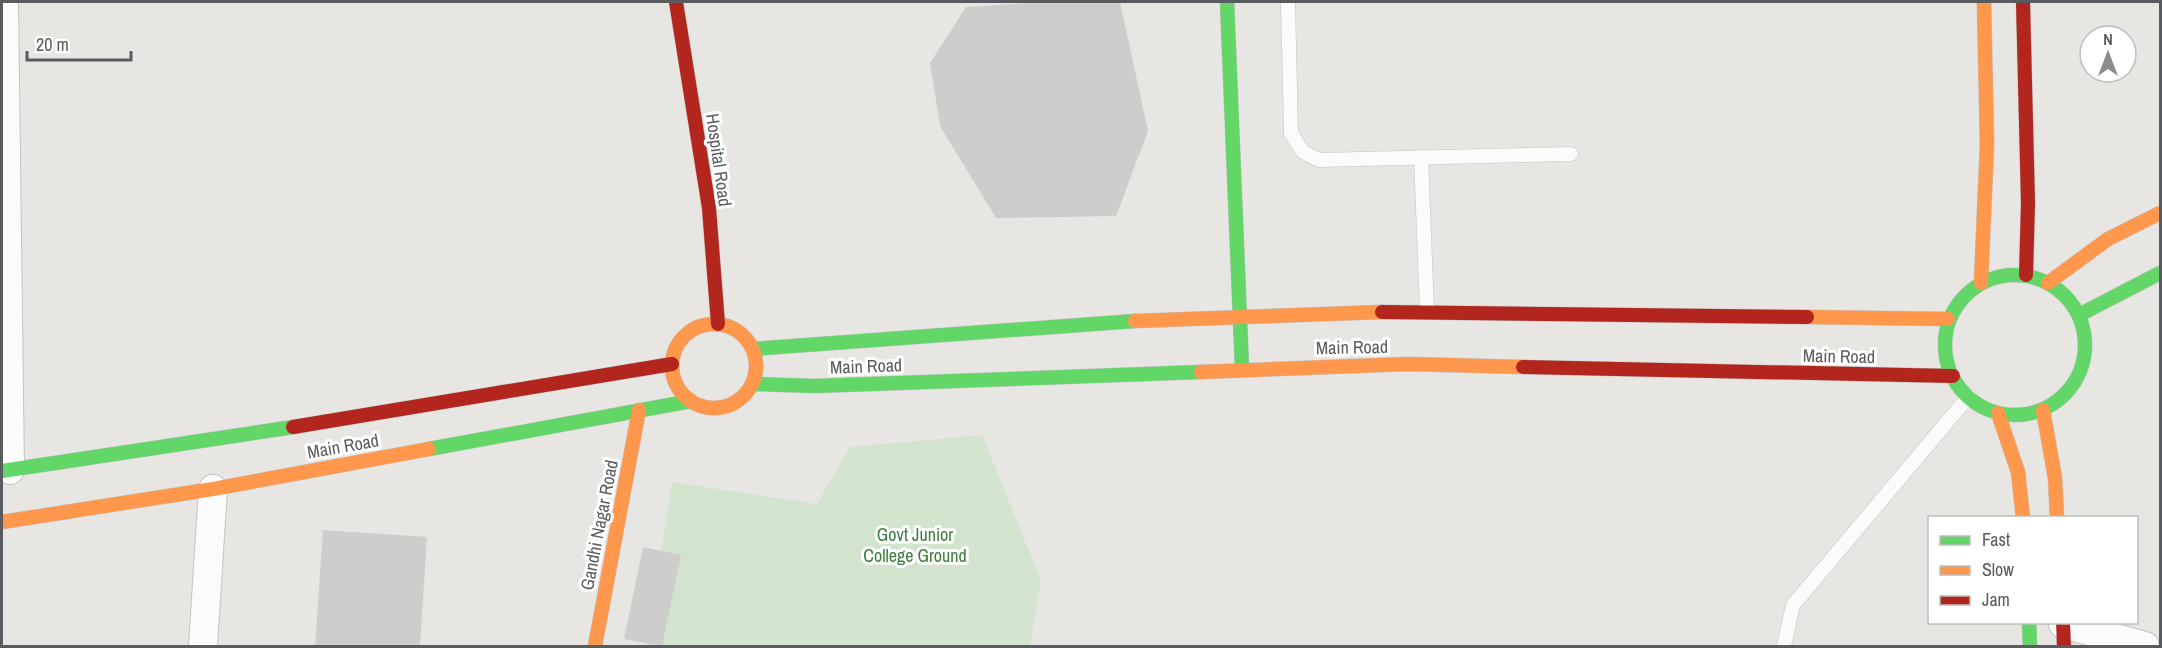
<svg xmlns="http://www.w3.org/2000/svg" width="2162" height="648" font-family="'Archivo Narrow',sans-serif">
  <style>
    .green { fill: #d2e3ce }
    .building { fill: #cfcdcb }
    .lines { fill: none; stroke-linecap: round; stroke-linejoin: round }
    .lane-casing { stroke: #c3c3c3; stroke-width: 15 }
    .street-casing { stroke: #c3c3c3; stroke-width: 30 }
    .fast-casing { stroke: #c4c4c4; stroke-width: 15 }
    .slow-casing { stroke: #c4c4c4; stroke-width: 15 }
    .jam-casing { stroke: #c4c4c4; stroke-width: 15 }
    .lane { stroke: #fcfbfb; stroke-width: 14 }
    .street { stroke: #fcfbfb; stroke-width: 28 }
    .fast { stroke: #63d668; stroke-width: 14 }
    .slow { stroke: #ff974d; stroke-width: 14 }
    .jam { stroke: #b3261e; stroke-width: 14 }
    .labels { text-anchor: middle; dominant-baseline: central; stroke-width: 6; stroke-linejoin: round; paint-order: stroke }
    .street-label { font-size: 18px; fill: #585c5f; stroke: #fff }
    .park-label { font-size: 18px; fill: #3b7d3a; stroke: #fff }
  </style>
  <rect width="100%" height="100%" fill="#e8e6e2"/>
  <!-- green -->
  <path class="green" d="M 982,435 L 1041,581 L 1030,646 L 647,646 L 672,482 L 817,504 L 850,447 Z"/>
  <!-- building -->
  <path class="building" d="M 1044,2 L 1120,2 L 1148,131 L 1116,216 L 996,218 L 940,126 L 930,63 L 966,7 Z
    M 323,530 L 427,537 L 420,646 L 315,646 Z
    M 643,547 L 681,555 L 662,646 L 624,639 Z"/>
  <g class="lines">
    <!-- lane casing -->
    <g class="lane-casing">
      <path id="lane" d="M 1288,2 L 1291,133 L 1303,152 L 1319,160 L 1571,154
        M 1421,157 L 1427,311
        M 1784,646 L 1793,605 L 1969,396"/>
    </g>
    <!-- street casing -->
    <g class="street-casing">
      <path id="street" d="M 4,2 L 10,470
        M 2063,624 L 2145,646
        M 203,646 L 213,489"/>
    </g>
    <!-- fast casing -->
    <g class="fast-casing">
      <path id="fast" d="M 1227,2 L 1242,369
        M1945 345a70 70 0 1 1 140 0a70 70 0 1 1-140 0Z
        M 2079,315 L 2160,273
        M 753,349 L 1135,321
        M 753,384 L 815,386 L 1201,372
        M 429,449 L 691,401
        M 2,471 L 293,427
        M 2029,622 L 2030,646"/>
    </g>
    <!-- slow casing -->
    <g class="slow-casing">
      <path id="slow" d="M 1981,283 L 1987,144 L 1984,2
        M 2048,283 L 2108,239 L 2160,213
        M 1807,317 L 1948,319
        M 1135,321 L 1382,312
        M672 366a42 42 0 1 1 84 0a42 42 0 1 1-84 0Z
        M 1201,372 L 1408,364 L 1523,367
        M 2043,410 L 2055,478 L 2057,518
        M 1998,413 L 2018,472 L 2023,518
        M 2,522 L 213,489 L 429,449
        M 595,646 L 639,410"/>
    </g>
    <!-- jam casing -->
    <g class="jam-casing">
      <path id="jam" d="M 676,2 L 709,208 L 718,324
        M 2023,2 L 2028,203 L 2026,275
        M 1382,312 L 1807,317
        M 1523,367 L 1953,376
        M 293,427 L 672,364
        M 2063,622 L 2064,646"/>
    </g>
    <!-- lane -->
    <use href="#lane" class="lane"/>
    <!-- street -->
    <use href="#street" class="street"/>
    <!-- fast -->
    <use href="#fast" class="fast"/>
    <!-- slow -->
    <use href="#slow" class="slow"/>
    <!-- jam -->
    <use href="#jam" class="jam"/>
  </g>
  <g class="labels">
    <!-- street labels -->
    <g class="street-label">
      <text transform="translate(719 160) rotate(82)">Hospital Road</text>
      <text transform="translate(1352 347) rotate(-1)">Main Road</text>
      <text transform="translate(1839 356) rotate(1)">Main Road</text>
      <text transform="translate(866 366) rotate(-2)">Main Road</text>
      <text transform="translate(343 446) rotate(-10)">Main Road</text>
      <text transform="translate(599 525) rotate(-79)">Gandhi Nagar Road</text>
    </g>
    <!-- park labels -->
    <g class="park-label">
      <text x="915" y="534">Govt Junior<tspan x="915" dy="21">College Ground</tspan></text>
    </g>
  </g>
  <!-- border -->
  <rect width="2162" height="648" fill="none" stroke="#585c5f" stroke-width="6"/>
  <!-- legend -->
  <rect x="1928" y="516" width="210" height="108" fill="#ffffff" stroke="#bcbebf" stroke-width="1.5"/>
  <rect x="1940" y="536" width="30" height="9" fill="#63d668" stroke="#bcbebf" stroke-width="1.5"/>
  <text x="1982" y="546" font-size="18" fill="#585c5f">Fast</text>
  <rect x="1940" y="566" width="30" height="9" fill="#ff974d" stroke="#bcbebf" stroke-width="1.5"/>
  <text x="1982" y="576" font-size="18" fill="#585c5f">Slow</text>
  <rect x="1940" y="596" width="30" height="9" fill="#b3261e" stroke="#bcbebf" stroke-width="1.5"/>
  <text x="1982" y="606" font-size="18" fill="#585c5f">Jam</text>
  <!-- north arrow -->
  <g transform="translate(2108 54)"><circle r="28" fill="#ffffff" stroke="#bcbebf" stroke-width="1.5"/>
  <path d="M0-4.5L10 22L0 15L-10 22Z" fill="#8a8c8d"/>
  <text y="-9" font-size="16" font-weight="bold" text-anchor="middle" fill="#585c5f">N</text>
  </g>
  <!-- scale -->
  <path d="M27 51v9h104v-9" fill="none" stroke="#585c5f" stroke-width="3"/>
  <text x="36" y="51" font-size="18" fill="#585c5f" stroke="#ffffff" stroke-width="4.5" paint-order="stroke">20 m</text>
</svg>
